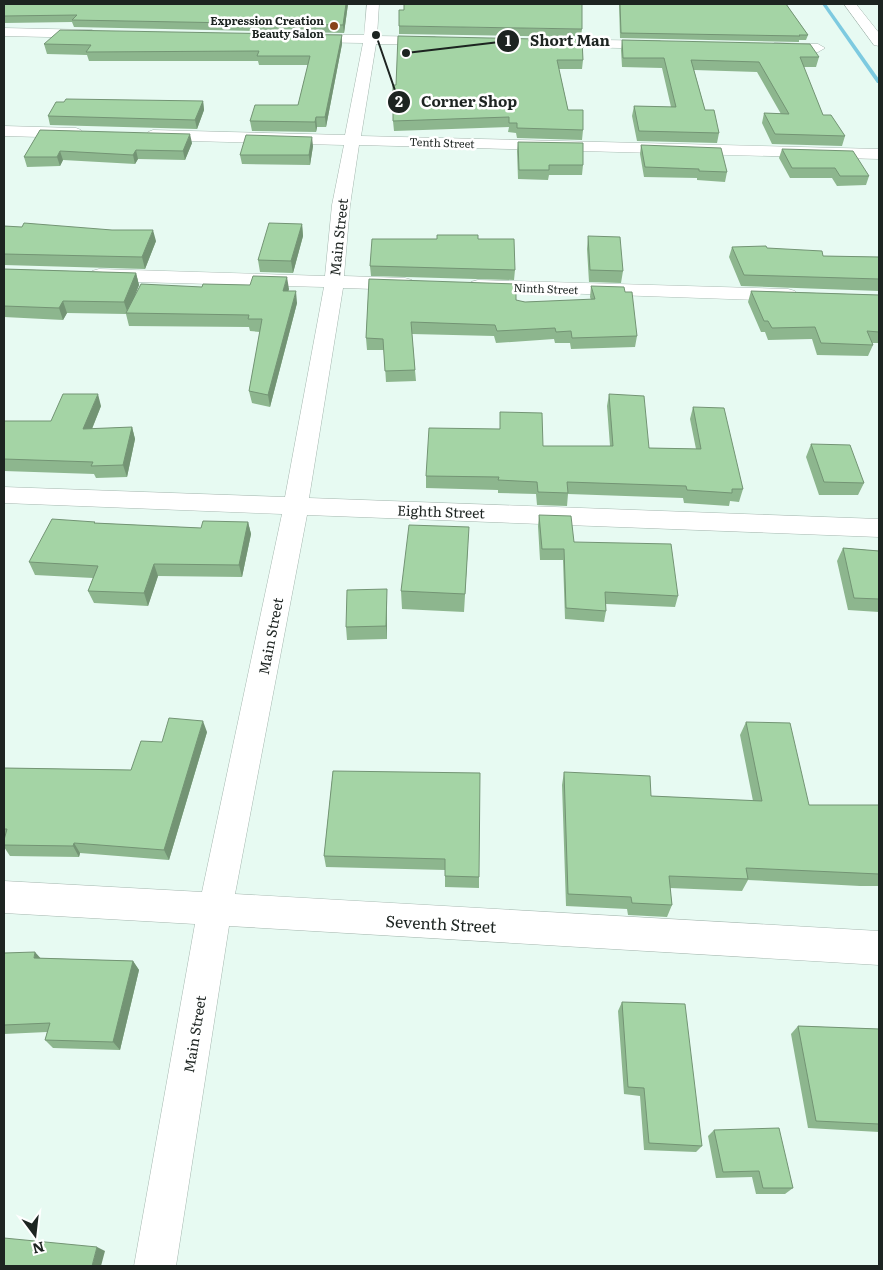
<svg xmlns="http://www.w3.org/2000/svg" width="883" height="1270" font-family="Literata,serif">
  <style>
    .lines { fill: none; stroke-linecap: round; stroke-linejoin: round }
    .stream { fill: #7dcae0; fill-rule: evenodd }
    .street-casing { stroke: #a5b7af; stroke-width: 1 }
    .street { fill: #fff; fill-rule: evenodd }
    .wall { fill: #8db68e }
    .shaded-wall { fill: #739474 }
    .building { fill: #a4d4a5; stroke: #739474 }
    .poi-dot { fill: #874219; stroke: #fff; stroke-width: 2 }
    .labels { text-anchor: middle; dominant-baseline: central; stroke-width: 5; stroke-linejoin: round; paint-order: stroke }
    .far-poi-label { font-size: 11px; font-weight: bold; fill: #1d2421; stroke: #fff; text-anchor: end }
    .far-street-label { font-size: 11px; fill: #1d2421; stroke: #fff }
    .street-label { font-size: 14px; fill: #1d2421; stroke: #fff }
    .near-street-label { font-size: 16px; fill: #1d2421; stroke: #fff }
    .leader { fill: none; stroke: #1d2421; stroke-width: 2 }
    .callout-dot { fill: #1d2421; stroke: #fff; stroke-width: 2 }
    .mark-label { font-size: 15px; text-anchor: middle; font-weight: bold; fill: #fff }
    .callout-label { font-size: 15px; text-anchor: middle; font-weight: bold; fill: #1d2421; stroke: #fff; stroke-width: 5; stroke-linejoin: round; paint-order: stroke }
  </style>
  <rect width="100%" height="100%" fill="#e7faf2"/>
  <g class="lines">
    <!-- stream -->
    <path class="stream" d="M 822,4 L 826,4 L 879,79 L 879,83 L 877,83 Z"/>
    <!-- street casing -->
    <g class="street-casing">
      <path id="street" d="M 367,4 L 379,4 L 377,36 L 435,37 L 442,41 L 435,45 L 376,44 L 361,136 L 879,149 L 879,159 L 359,145 L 350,205 L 344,276 L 405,278 L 412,280 L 415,284 L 412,288 L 405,290 L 343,288 L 309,498 L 879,519 L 879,537 L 307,515 L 235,894 L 879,931 L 879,965 L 229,926 L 176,1266 L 134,1266 L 195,924 L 4,913 L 4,881 L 202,892 L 282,514 L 4,503 L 4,487 L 285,497 L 324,287 L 99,281 L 92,279 L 90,275 L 92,271 L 99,269 L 325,276 L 332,205 L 344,145 L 153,140 L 148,138 L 145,135 L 148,132 L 153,130 L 345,135 L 363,43 L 305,42 L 298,38 L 305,34 L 364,35 Z
        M 844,4 L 856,4 L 879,33 L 879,46 L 874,45 Z
        M 4,28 L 92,30 L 99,34 L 92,38 L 4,36 Z
        M 545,39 L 660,41 L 667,45 L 660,49 L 540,46 L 538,43 L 540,40 Z
        M 775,43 L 818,44 L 825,48 L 818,52 L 770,50 L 768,47 Z
        M 4,126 L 76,128 L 81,130 L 84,133 L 81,136 L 76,138 L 4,136 Z
        M 478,280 L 788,289 L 795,291 L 798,295 L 795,299 L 788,301 L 471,290 L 468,286 L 471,282 Z"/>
    </g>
    <!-- street -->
    <use href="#street" class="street"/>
  </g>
  <!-- wall -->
  <path class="wall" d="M 4,4 L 348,4 L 344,33 L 74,27 L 72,22 L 4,23 Z
    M 619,4 L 786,4 L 808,35 L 806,40 L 799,40 L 799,42 L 620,38 Z
    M 399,26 L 582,29 L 581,37 L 399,34 Z
    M 342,35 L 342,44 L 326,127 L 317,127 L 316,132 L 252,131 L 250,121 L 298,105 L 308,65 L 259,65 L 258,61 L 89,61 L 87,55 L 47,54 L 44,44 Z
    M 582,40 L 583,60 L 582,69 L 559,69 L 568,110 L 583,130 L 582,140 L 517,138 L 516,133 L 508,132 L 509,127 L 394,131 L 393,121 L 396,85 Z
    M 622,40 L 819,57 L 816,67 L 803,67 L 823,115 L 845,136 L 842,146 L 772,144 L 762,123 L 764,113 L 781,114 L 757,72 L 694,70 L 705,110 L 719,133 L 717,143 L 637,141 L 632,116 L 634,106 L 671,107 L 662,68 L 622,67 L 621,50 Z
    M 203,101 L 204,110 L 197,129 L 50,125 L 48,116 Z
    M 40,130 L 192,143 L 185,160 L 138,159 L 135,164 L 63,160 L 60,166 L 27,167 L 24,157 Z
    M 518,142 L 583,165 L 582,175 L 549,175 L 548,180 L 518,179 L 517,151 Z
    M 641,145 L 727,172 L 725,182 L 697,180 L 697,178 L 644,177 L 640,154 Z
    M 313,146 L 310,165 L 242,164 L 240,155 Z
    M 782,149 L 869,176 L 866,185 L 837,186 L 832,178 L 790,178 L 779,158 Z
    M 302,224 L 303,236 L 293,273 L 260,272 L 258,260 Z
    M 4,226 L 156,241 L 145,269 L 4,265 Z
    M 588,236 L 623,271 L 621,283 L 589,282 L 587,249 Z
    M 478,239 L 515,270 L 514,280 L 371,276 L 370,266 Z
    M 732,247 L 767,248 L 823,256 L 879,257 L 879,291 L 741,286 L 729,257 Z
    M 4,269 L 136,273 L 139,285 L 134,297 L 202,287 L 289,289 L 288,291 L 297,303 L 270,407 L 252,403 L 249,391 L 260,332 L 250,331 L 249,327 L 129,326 L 126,314 L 67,313 L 63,320 L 4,317 Z
    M 369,279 L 525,302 L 591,300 L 590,297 L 591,286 L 625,292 L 637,336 L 635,347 L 571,349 L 570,343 L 555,343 L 554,339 L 496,343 L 494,336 L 412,334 L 415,370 L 416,381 L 386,382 L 384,350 L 367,350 L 366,338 Z
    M 751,291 L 879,295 L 879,343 L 872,343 L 873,345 L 868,356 L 817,355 L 812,339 L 768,340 L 765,332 L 761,332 L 748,302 Z
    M 609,394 L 649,448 L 696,449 L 690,419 L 693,407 L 743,489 L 739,502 L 730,501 L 729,506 L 684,503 L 683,498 L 568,494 L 567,506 L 537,505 L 536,494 L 498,493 L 498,490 L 426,488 L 426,476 L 543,446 L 610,446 L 607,406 Z
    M 101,406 L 92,429 L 132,427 L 135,439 L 127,477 L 96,478 L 94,474 L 4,471 L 4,421 L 51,421 Z
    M 811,444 L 864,483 L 858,495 L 819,495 L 806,457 Z
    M 539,515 L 574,542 L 678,596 L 675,607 L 606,604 L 606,611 L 604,622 L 565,619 L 563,560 L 540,560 L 538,526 Z
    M 95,522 L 95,523 L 201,528 L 248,522 L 251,534 L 242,577 L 158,576 L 148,606 L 94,603 L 88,591 L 93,578 L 35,575 L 29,562 Z
    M 468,546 L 464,612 L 402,609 L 401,591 Z
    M 843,548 L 879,551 L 879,612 L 848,610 L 837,561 Z
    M 387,601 L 387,639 L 347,640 L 346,627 Z
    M 746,722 L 809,805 L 879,805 L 879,886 L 860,886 L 748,880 L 742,891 L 670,888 L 672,905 L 667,917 L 628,915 L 627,909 L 566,906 L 562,785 L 564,772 L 651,796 L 753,801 L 740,735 Z
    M 207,732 L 169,860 L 80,853 L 79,857 L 10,856 L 4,847 L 4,768 L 131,770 L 162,742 Z
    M 333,771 L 479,877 L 479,888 L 445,887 L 445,870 L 326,867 L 324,856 Z
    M 4,953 L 40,958 L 133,961 L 139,970 L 120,1050 L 53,1048 L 45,1040 L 47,1032 L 4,1034 Z
    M 622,1002 L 702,1146 L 696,1152 L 644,1150 L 640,1096 L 624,1094 L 618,1011 Z
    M 798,1026 L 879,1029 L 879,1132 L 808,1128 L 791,1034 Z
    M 714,1130 L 793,1188 L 785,1194 L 756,1194 L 752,1177 L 716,1178 L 708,1136 Z"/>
  <!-- shaded-wall -->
  <path class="shaded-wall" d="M 346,4 L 348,4 L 344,33 L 343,25 Z
    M 342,35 L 342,44 L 326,127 L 325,117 Z
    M 203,101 L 204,110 L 197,129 L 195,120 Z
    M 316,117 L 317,127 L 316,132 L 315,122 Z
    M 190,134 L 192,143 L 185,160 L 183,151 Z
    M 312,137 L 313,146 L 310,165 L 309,155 Z
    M 136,150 L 138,159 L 135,164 L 133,155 Z
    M 60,151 L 63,160 L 60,166 L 57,157 Z
    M 302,224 L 303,236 L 293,273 L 291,261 Z
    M 153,230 L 156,241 L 145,269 L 142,257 Z
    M 136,273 L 139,285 L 128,314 L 124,302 Z
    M 287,277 L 289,289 L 285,303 L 283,291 Z
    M 296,291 L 297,303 L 270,407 L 268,395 Z
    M 63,301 L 67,313 L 63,320 L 59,308 Z
    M 98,394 L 101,406 L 87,441 L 83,429 Z
    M 132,427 L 135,439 L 127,477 L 123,465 Z
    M 248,522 L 251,534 L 242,577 L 239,565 Z
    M 154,564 L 158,576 L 148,606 L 144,593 Z
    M 387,589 L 387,639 L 386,626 Z
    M 203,721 L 207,732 L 169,860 L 164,850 Z
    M 74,843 L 80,853 L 79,857 L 73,846 Z
    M 35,952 L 43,961 L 34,958 Z
    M 133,961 L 139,970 L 120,1050 L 113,1042 Z
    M 97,1247 L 105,1251 L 101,1266 L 92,1266 Z"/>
  <!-- building -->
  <path class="building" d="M 4,4 L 346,4 L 343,25 L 72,20 L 77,15 L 4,16 Z
    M 404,4 L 582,4 L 582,29 L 399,26 L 399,10 L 404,10 Z
    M 620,4 L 786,4 L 808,35 L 799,35 L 800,36 L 621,33 Z
    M 60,30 L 342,35 L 325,117 L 316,117 L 315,122 L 250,121 L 255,105 L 298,105 L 310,56 L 257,56 L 259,51 L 86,52 L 91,45 L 44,44 Z
    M 398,36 L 582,40 L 583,60 L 557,60 L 568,110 L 583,110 L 583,130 L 517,128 L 517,123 L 509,123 L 509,117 L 393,121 L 393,85 L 396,85 Z
    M 622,40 L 810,44 L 819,57 L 800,57 L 823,115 L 831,115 L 845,136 L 775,134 L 764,113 L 789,114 L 759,62 L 691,60 L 705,110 L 714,110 L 719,133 L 639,131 L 634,106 L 676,107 L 664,58 L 623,58 Z
    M 66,99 L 203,101 L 195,120 L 48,116 L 56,102 L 64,102 Z
    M 40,130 L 190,134 L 183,151 L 136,150 L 133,155 L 60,151 L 57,157 L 24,157 Z
    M 246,135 L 312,137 L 309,155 L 240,155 Z
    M 518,142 L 583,143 L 583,165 L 549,165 L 549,170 L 519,170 Z
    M 641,145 L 721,148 L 727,172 L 699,171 L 699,169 L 645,167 Z
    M 782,149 L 853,151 L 869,176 L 840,176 L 835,168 L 792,168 Z
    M 24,223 L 112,230 L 153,230 L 142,257 L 4,254 L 4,226 L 22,227 Z
    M 269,223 L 302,224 L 291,261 L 258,260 Z
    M 437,235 L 478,235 L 478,239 L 514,239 L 515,270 L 370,266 L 372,239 L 437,239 Z
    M 588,236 L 620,237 L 623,271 L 590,270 Z
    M 766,246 L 767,248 L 822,251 L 823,256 L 879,257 L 879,279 L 744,275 L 732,247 Z
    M 4,269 L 136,273 L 124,302 L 63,301 L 59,308 L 4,306 Z
    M 253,276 L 287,277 L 283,291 L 296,291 L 268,395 L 249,391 L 262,319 L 248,319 L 249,315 L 126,313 L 141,284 L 202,287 L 203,284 L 250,285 Z
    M 369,279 L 516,284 L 516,300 L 525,302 L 595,299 L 591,286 L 624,287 L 625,292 L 632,292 L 637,336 L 572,338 L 571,331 L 556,332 L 555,328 L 497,331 L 495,325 L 411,322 L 415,370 L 385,371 L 383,339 L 366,338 Z
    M 751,291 L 879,295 L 879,332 L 867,331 L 873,345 L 821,343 L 815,327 L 772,328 L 768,321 L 764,321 Z
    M 63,394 L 98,394 L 83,429 L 132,427 L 123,465 L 91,466 L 93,462 L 4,459 L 4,421 L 51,421 Z
    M 609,394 L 644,396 L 649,448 L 701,449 L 693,407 L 724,408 L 743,489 L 732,489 L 732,493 L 687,490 L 686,486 L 567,482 L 568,493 L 538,492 L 537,482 L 498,480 L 499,477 L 426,476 L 429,428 L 500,429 L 500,412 L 542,413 L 543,446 L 613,446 Z
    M 811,444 L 850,445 L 864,483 L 824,482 Z
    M 539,515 L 571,516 L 574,542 L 671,544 L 678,596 L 605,592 L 606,611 L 566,608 L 564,549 L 542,549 Z
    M 52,519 L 95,522 L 94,523 L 201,528 L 203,521 L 248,522 L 239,565 L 154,564 L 144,593 L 88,591 L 98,566 L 29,562 Z
    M 409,525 L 469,527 L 465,594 L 401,591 Z
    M 843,548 L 879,551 L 879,599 L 854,598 Z
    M 387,589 L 386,626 L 346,627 L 347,590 Z
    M 169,718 L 203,721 L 164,850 L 74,843 L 73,846 L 4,845 L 4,840 L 7,829 L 4,829 L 4,768 L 131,770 L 141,741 L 162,742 Z
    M 746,722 L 790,723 L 809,805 L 879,805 L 879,874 L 746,868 L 748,879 L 669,876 L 672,905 L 632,903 L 631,897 L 568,894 L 564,772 L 650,776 L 651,796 L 762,801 Z
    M 333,771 L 480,773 L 479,877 L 445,876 L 445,859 L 324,856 Z
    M 35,952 L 34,958 L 133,961 L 113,1042 L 45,1040 L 50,1023 L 4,1025 L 4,953 Z
    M 622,1002 L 685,1004 L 702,1146 L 649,1143 L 644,1088 L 628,1087 Z
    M 798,1026 L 879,1029 L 879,1124 L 816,1121 Z
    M 779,1128 L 793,1188 L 763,1188 L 759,1171 L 723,1172 L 714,1130 Z
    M 4,1238 L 97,1247 L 92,1266 L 4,1266 Z"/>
  <!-- markers -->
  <circle class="poi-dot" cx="334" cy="26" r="5"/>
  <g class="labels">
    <!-- far-poi labels -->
    <g class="far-poi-label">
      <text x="324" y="20">Expression Creation<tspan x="324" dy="13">Beauty Salon</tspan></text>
    </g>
    <!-- far-street labels -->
    <g class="far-street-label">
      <text transform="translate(442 142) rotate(2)">Tenth Street</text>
      <text transform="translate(546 288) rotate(2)">Ninth Street</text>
    </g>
    <!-- street labels -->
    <g class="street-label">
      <text transform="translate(338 237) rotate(-84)">Main Street</text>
      <text transform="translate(441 511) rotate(2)">Eighth Street</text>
      <text transform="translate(270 636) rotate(-79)">Main Street</text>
      <text transform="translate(194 1034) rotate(-81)">Main Street</text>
    </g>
    <!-- near-street labels -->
    <g class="near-street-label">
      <text transform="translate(441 923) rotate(3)">Seventh Street</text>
    </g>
  </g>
  <!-- callouts -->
  <path class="leader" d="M406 53L508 41M376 35L399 102"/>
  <g class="callout-dot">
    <circle cx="406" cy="53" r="5"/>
    <circle cx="376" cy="35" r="5"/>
    <circle cx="508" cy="41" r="12"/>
    <circle cx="399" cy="102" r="12"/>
  </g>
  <g class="mark-label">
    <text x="508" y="46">1</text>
    <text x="399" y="107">2</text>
  </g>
  <g class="callout-label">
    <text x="570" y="46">Short Man</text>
    <text x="469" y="107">Corner Shop</text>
  </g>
  <!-- border -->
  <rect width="883" height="1270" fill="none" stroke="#1d2421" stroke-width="10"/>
  <!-- north arrow -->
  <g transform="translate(35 1235) rotate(165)" stroke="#ffffff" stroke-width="4" paint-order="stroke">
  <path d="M0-4L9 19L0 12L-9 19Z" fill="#1d2421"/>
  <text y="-8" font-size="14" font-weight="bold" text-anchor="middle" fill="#1d2421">N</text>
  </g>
</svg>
